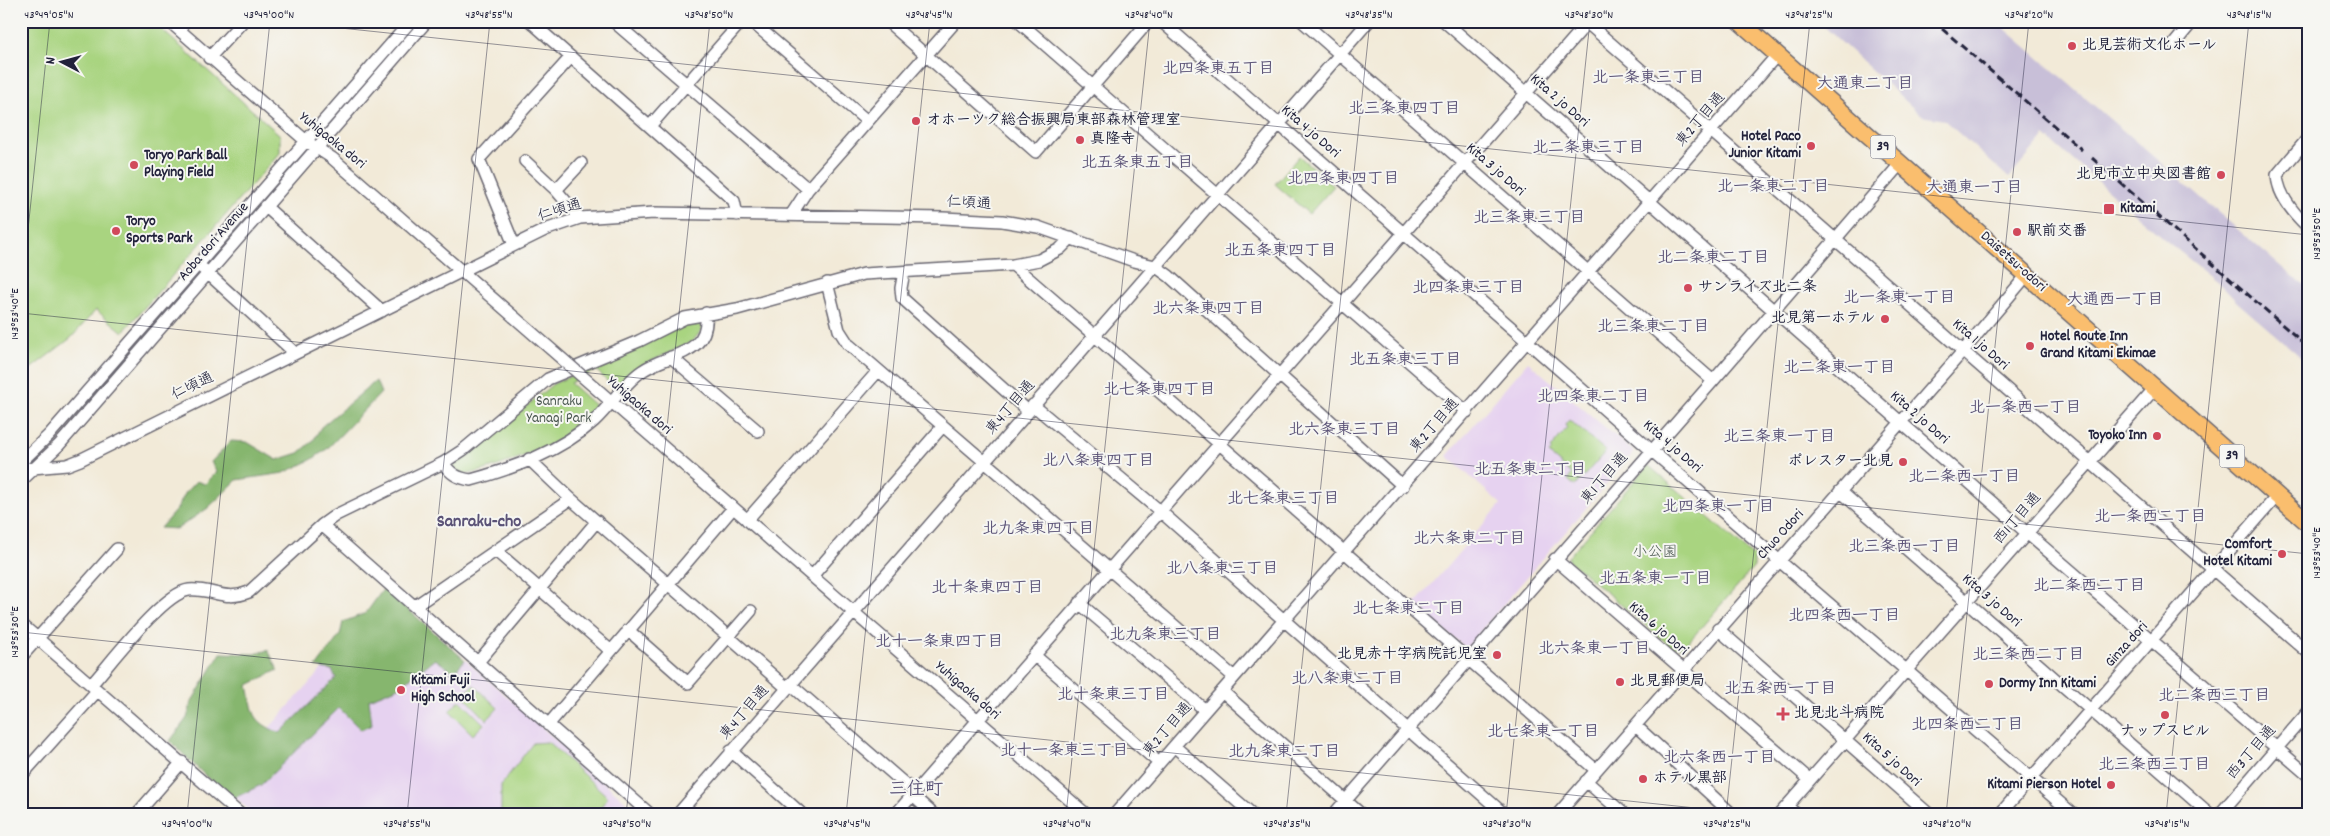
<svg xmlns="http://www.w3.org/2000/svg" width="2330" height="836" font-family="Dekko,'Klee One',sans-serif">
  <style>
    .built { fill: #e6d2f0 }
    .industrial { fill: #c8bfd8 }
    .green { fill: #a9d480; stroke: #667b5e }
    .forest { fill: #86b66e; stroke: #546c54 }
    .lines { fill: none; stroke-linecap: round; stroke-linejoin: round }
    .minor-casing { stroke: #6b6872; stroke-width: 14 }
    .highway-casing { stroke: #6b6872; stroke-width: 19 }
    .minor { stroke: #fff; stroke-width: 11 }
    .highway { stroke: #fabe6e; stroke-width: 16 }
    .rail { stroke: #22223b; stroke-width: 3; stroke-dasharray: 8 4; stroke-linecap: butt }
    .minor-bridge-casing { stroke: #6b6872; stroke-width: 14; stroke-linecap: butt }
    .minor-bridge { stroke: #fff; stroke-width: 11 }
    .ticks { fill: none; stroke: #22223b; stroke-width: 1; stroke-opacity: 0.45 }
    .poi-dot { fill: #d1495b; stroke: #f6f6f2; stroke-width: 2 }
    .labels { text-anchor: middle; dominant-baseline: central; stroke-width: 4; stroke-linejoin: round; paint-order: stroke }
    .shield { fill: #f6f6f2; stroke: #626272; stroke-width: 1 }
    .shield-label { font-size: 14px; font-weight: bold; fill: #22223b }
    .poi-label { font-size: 15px; font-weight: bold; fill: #22223b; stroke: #f6f6f2; text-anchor: start }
    .street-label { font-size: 15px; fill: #22223b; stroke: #f6f6f2 }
    .park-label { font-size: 15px; fill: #4a5750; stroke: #f6f6f2 }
    .neighbourhood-label { font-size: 16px; font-weight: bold; fill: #5b5377; stroke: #f6f6f2 }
    .quarter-label { font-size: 18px; font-weight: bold; fill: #5b5377; stroke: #f6f6f2 }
    .neatline { fill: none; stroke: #22223b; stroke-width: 2 }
    .ticks-label { font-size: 12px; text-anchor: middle; fill: #22223b }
  </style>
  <rect width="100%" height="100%" fill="#f6f6f2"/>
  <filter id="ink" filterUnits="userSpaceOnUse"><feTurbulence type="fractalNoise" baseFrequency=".02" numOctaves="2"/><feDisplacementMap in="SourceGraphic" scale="10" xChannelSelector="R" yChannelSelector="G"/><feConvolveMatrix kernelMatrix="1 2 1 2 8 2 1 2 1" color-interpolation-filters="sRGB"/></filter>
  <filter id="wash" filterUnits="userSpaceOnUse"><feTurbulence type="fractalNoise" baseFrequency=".0096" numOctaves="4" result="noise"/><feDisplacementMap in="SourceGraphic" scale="20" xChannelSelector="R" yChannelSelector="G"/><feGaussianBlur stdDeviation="1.12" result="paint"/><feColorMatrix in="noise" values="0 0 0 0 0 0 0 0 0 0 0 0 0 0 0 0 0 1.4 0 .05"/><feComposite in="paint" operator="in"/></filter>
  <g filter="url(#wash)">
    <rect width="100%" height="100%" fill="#f2ead8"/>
    <!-- built -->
    <path class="built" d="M 1528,362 L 1634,452 L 1466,648 L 1414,605 L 1501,504 L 1447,456 Z
      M 390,593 L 641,815 L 254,815 L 220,783 Z"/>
    <!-- industrial -->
    <path class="industrial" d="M 1818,21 L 1996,21 L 2293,277 L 2309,287 L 2309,364 L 2237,302 L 2219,283 L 2164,239 L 2045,136 L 2009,178 L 1944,120 L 1922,116 Z"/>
    <!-- green -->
    <path class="green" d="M 21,21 L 152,21 L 280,135 L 280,153 L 123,332 L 96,310 L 71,338 L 21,376 Z
      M 1299,156 L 1334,186 L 1309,214 L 1275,184 Z
      M 700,319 L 702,330 L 692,342 L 641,366 L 615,389 L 596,370 L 570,383 L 598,408 C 592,415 586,423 579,428 C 563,442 479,477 460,474 L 451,466 L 452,462 L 502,426 L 553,384 L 695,320 Z
      M 1569,420 L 1606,451 L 1575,486 L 1568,480 L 1572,474 L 1549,454 L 1552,451 L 1550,449 L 1567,428 L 1565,425 Z
      M 1648,465 L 1754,557 L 1754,567 L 1684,647 L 1670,646 L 1568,560 L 1568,557 Z
      M 474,685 L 498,708 L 487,720 L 463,695 Z
      M 460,700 L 484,724 L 473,735 L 449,711 Z
      M 548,742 L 608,797 L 595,815 L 501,815 L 501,785 L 533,743 Z"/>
    <!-- forest -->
    <path class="forest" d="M 376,381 L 381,393 L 327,449 L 311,460 L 284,473 L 237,480 L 208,508 L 177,529 L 160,528 L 177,509 L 186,492 L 196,481 L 205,484 L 217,472 L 211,462 L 231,441 L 247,442 L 277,460 L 299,453 L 313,441 L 321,427 Z
      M 384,588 L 465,660 L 454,672 L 435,659 L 399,687 L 369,699 L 372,725 L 361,730 L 339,708 L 261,785 L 230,800 L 170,741 L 187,718 L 192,701 L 221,653 L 255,654 L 268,650 L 278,670 L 248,685 C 254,714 251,721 280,733 L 336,678 L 332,670 L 316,667 L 340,635 L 343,622 L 366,613 Z"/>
  </g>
  <g filter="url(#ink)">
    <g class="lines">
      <!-- minor casing -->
      <g class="minor-casing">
        <path id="minor" d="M 169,21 L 306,141 L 332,158 L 514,317
          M 530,21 L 734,201 L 737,215
          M 613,21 L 808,189
          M 751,21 L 867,121
          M 887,21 L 1036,152 L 1149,21
          M 1018,21 L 1467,412
          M 1161,21 L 1651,450 L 2074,815
          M 1302,21 L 1713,381
          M 1444,21 L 2027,533 L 2309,776
          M 1585,21 L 2309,653
          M 2174,44 L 2193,21
          M 209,58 L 243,21
          M 650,126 L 742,21
          M 2309,137 L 2277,175 C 2278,196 2294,214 2309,228
          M 525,161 L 556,190 L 580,218
          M 556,190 L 581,163
          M 265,206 L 382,311
          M 791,215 L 808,189 L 956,21
          M 514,245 L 479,159 L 571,57
          M 1013,265 L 1596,770
          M 202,268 L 295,353
          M 904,272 L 901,288 L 902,298 L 1028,411
          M 827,283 L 839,330 L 848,344 L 1234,677
          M 671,357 L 758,431
          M 599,391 L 1087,815
          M 1033,405 L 1160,511 L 1505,815
          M 529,459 L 571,499 L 787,688
          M 21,462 L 49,435 L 411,21
          M 443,463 C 451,474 457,478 471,480 C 514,468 561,451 594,421 C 611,405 623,384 642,371 C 670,352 710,356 706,313
          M 21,469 L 67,465 L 80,460 L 545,230 L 580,218 L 654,213 L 943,218 L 1002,221 L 1038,227 L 1134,261 L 1155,266 L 1169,276 L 1403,486
          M 21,481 L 59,445 L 427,21
          M 1840,491 L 2211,815
          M 747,520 L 878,371
          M 322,525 L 651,815
          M 496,551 L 611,651
          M 1555,559 L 1810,780
          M 813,575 L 943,426
          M 1079,603 L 1205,710
          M 415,606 L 571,499
          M 21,624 L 241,815
          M 1718,629 L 1930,815
          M 628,630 L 688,683 L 751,611
          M 1034,655 L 1159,763
          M 21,657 L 117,549
          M 478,662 L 597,521
          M 790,684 L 914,792
          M 91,685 C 110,664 163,593 189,590 C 212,588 225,602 249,592 L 322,525 L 336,515 L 443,463 L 463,450 L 548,379 L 639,341 L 685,318 L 737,309 L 864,274 L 1013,265 L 1039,260 L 1060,249 L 1071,238
          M 1222,691 L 1362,815
          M 548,725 L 733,508
          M 1636,726 L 1733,815
          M 1174,746 L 1253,815
          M 731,751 L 803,815
          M 21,776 L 97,691
          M 1586,781 L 1625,815
          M 912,795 L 934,815
          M 1787,806 L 1797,815
          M 136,815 L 182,762
          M 677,815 L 1369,21
          M 895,815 L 1589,21
          M 1114,815 L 1777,55
          M 1333,815 L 1713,381 L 1901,163
          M 1557,815 L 1964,350 L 2027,275
          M 1779,815 L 2155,388
          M 1999,815 L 2277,496
          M 2219,815 L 2309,711"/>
      </g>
      <!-- highway casing -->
      <g class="highway-casing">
        <path id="highway" d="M 1739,21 L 2309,524"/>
      </g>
      <!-- minor -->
      <use href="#minor" class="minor"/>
      <!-- highway -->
      <use href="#highway" class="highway"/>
      <!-- rail -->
      <path class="rail" d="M 1933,21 L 2082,150
        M 2092,158 L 2309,348"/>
      <!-- minor-bridge casing -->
      <g class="minor-bridge-casing">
        <path id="minor-bridge" d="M 514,317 L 599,391"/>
      </g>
      <!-- minor-bridge -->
      <use href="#minor-bridge" class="minor-bridge"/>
    </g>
  </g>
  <!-- ticks -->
  <path class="ticks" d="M 274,21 L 2309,235M 21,296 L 50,21M 21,313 L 2309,554M 21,632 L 1762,815M 187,815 L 270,21M 407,815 L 490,21M 626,815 L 710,21M 846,815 L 930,21M 1066,815 L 1150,21M 1286,815 L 1370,21M 1506,815 L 1590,21M 1726,815 L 1810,21M 1946,815 L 2029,21M 2166,815 L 2249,21"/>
  <!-- markers -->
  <g class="poi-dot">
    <circle cx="2072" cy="46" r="5"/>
    <circle cx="916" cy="121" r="5"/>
    <circle cx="1080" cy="140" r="5"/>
    <circle cx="1811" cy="146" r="5"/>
    <circle cx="134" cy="165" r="5"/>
    <circle cx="2221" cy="175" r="5"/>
    <rect x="2103" y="203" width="12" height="12" rx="2.5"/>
    <circle cx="116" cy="231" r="5"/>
    <circle cx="2017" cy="232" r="5"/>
    <circle cx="1688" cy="288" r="5"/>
    <circle cx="1885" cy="319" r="5"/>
    <circle cx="2030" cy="346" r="5"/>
    <circle cx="2157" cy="436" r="5"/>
    <circle cx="1903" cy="462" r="5"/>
    <circle cx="2282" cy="554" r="5"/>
    <circle cx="1497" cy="655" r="5"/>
    <circle cx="1620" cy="682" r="5"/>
    <circle cx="1989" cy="684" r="5"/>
    <circle cx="401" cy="690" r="5"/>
    <path d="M1780.5 706.5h5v5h5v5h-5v5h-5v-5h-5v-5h5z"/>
    <circle cx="2165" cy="715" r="5"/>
    <circle cx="1643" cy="779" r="5"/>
    <circle cx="2111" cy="785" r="5"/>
  </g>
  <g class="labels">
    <!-- shield labels -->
    <g class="shield">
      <rect x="1870.5" y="135.5" width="25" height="23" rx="4"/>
      <rect x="2219.5" y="444.5" width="25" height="23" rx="4"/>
    </g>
    <g class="shield-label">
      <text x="1883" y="147">39</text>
      <text x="2232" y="456">39</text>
    </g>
    <!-- poi labels -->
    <g class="poi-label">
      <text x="2082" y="46">北見芸術文化ホール</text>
      <text x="926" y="121">オホーツク総合振興局東部森林管理室</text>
      <text x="1801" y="137" text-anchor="end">Hotel Paco<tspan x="1801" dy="17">Junior Kitami</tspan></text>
      <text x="1090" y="140">真隆寺</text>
      <text x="144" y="156">Toryo Park Ball<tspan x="144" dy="17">Playing Field</tspan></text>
      <text x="2211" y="175" text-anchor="end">北見市立中央図書館</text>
      <text x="2120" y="209">Kitami</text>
      <text x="126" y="222">Toryo<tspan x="126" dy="17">Sports Park</tspan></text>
      <text x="2027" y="232">駅前交番</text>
      <text x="1698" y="288">サンライズ北二条</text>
      <text x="1875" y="319" text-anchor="end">北見第一ホテル</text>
      <text x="2040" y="337">Hotel Route Inn<tspan x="2040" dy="17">Grand Kitami Ekimae</tspan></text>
      <text x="2147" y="436" text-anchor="end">Toyoko Inn</text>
      <text x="1893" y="462" text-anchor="end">ポレスター北見</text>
      <text x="2272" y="545" text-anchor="end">Comfort<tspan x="2272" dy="17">Hotel Kitami</tspan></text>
      <text x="1487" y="655" text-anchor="end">北見赤十字病院託児室</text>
      <text x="411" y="681">Kitami Fuji<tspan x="411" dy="17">High School</tspan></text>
      <text x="1630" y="682">北見郵便局</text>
      <text x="1999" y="684">Dormy Inn Kitami</text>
      <text x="1794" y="714">北見北斗病院</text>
      <text x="2165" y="732" text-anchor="middle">ナップスビル</text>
      <text x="1653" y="779">ホテル黒部</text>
      <text x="2101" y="785" text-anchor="end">Kitami Pierson Hotel</text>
    </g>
    <!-- street labels -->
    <g class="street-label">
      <text transform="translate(1559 101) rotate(41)">Kita 2 jo Dori</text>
      <text transform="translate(1701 120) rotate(-49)">東2丁目通</text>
      <text transform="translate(1310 132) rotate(41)">Kita 4 jo Dori</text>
      <text transform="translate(332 141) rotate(39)">Yuhigaoka dori</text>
      <text transform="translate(1495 170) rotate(41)">Kita 3 jo Dori</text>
      <text transform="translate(969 204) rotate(3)">仁頃通</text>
      <text transform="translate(560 211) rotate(-17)">仁頃通</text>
      <text transform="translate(214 242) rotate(-49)">Aoba dori Avenue</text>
      <text transform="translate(2013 262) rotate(42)">Daisetsu-odori</text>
      <text transform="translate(1980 345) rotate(41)">Kita 1 jo Dori</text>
      <text transform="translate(193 387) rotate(-26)">仁頃通</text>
      <text transform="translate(639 406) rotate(41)">Yuhigaoka dori</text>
      <text transform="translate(1011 408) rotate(-49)">東4丁目通</text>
      <text transform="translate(1919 418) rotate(41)">Kita 2 jo Dori</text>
      <text transform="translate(1435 426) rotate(-49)">東2丁目通</text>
      <text transform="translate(1672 447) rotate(41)">Kita 4 jo Dori</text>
      <text transform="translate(1605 479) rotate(-49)">東1丁目通</text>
      <text transform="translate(2018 519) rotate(-49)">西1丁目通</text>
      <text transform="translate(1781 535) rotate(-48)">Chuo Odori</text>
      <text transform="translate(1991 601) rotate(41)">Kita 3 jo Dori</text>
      <text transform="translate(1658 629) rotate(41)">Kita 6 jo Dori</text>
      <text transform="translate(2127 645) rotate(-48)">Ginza dori</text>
      <text transform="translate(967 691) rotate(41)">Yuhigaoka dori</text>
      <text transform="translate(745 713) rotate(-49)">東4丁目通</text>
      <text transform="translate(1168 730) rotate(-49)">東2丁目通</text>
      <text transform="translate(2252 753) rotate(-49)">西3丁目通</text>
      <text transform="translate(1891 760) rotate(42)">Kita 5 jo Dori</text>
    </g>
    <!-- park labels -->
    <g class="park-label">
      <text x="559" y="402">Sanraku<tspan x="559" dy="17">Yanagi Park</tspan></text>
      <text x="1655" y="553">小公園</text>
    </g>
    <!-- neighbourhood labels -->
    <g class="neighbourhood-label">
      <text x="1218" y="69">北四条東五丁目</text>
      <text x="1648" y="78">北一条東三丁目</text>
      <text x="1865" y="84">大通東二丁目</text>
      <text x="1404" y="109">北三条東四丁目</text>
      <text x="1588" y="148">北二条東三丁目</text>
      <text x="1137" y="163">北五条東五丁目</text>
      <text x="1343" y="179">北四条東四丁目</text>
      <text x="1773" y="187">北一条東二丁目</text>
      <text x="1974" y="188">大通東一丁目</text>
      <text x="1529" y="218">北三条東三丁目</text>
      <text x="1280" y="251">北五条東四丁目</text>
      <text x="1713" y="258">北二条東二丁目</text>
      <text x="1468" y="288">北四条東三丁目</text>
      <text x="1899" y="298">北一条東一丁目</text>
      <text x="2115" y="300">大通西一丁目</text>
      <text x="1208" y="309">北六条東四丁目</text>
      <text x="1653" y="327">北三条東二丁目</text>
      <text x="1405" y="360">北五条東三丁目</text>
      <text x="1839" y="368">北二条東一丁目</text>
      <text x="1159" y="390">北七条東四丁目</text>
      <text x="1593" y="397">北四条東二丁目</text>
      <text x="2025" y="408">北一条西一丁目</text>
      <text x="1344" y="430">北六条東三丁目</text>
      <text x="1779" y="437">北三条東一丁目</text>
      <text x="1098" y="461">北八条東四丁目</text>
      <text x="1530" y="470">北五条東二丁目</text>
      <text x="1964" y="477">北二条西一丁目</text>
      <text x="1283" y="499">北七条東三丁目</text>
      <text x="1718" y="507">北四条東一丁目</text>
      <text x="2150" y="517">北一条西二丁目</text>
      <text x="1038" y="529">北九条東四丁目</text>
      <text x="1469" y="539">北六条東二丁目</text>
      <text x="1904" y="547">北三条西一丁目</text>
      <text x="1222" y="569">北八条東三丁目</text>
      <text x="1655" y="579">北五条東一丁目</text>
      <text x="2089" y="586">北二条西二丁目</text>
      <text x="987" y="588">北十条東四丁目</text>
      <text x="1408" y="609">北七条東二丁目</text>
      <text x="1844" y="616">北四条西一丁目</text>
      <text x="1165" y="635">北九条東三丁目</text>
      <text x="939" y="642">北十一条東四丁目</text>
      <text x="1594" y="649">北六条東一丁目</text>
      <text x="2028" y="655">北三条西二丁目</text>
      <text x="1347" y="679">北八条東二丁目</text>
      <text x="1780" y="689">北五条西一丁目</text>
      <text x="1113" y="695">北十条東三丁目</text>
      <text x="2214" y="696">北二条西三丁目</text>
      <text x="1967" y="725">北四条西二丁目</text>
      <text x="1543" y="732">北七条東一丁目</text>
      <text x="1064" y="751">北十一条東三丁目</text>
      <text x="1284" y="752">北九条東二丁目</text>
      <text x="1719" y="758">北六条西一丁目</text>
      <text x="2154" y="765">北三条西三丁目</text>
    </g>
    <!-- quarter labels -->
    <g class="quarter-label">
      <text x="479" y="522">Sanraku-cho</text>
      <text x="916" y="790">三住町</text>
    </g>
  </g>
  <!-- margin -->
  <rect width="2330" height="836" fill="none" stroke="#f6f6f2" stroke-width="55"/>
  <!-- north arrow -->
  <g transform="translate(62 62) rotate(276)" stroke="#f6f6f2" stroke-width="4" paint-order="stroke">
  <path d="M0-4L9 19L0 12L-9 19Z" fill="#22223b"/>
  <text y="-8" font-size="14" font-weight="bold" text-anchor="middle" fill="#22223b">N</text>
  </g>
  <rect x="28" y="28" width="2274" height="780" class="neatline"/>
  <g class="ticks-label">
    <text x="49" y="18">43°49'05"N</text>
    <text x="269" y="18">43°49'00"N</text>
    <text x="489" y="18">43°48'55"N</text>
    <text x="709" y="18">43°48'50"N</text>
    <text x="929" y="18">43°48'45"N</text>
    <text x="1149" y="18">43°48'40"N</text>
    <text x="1369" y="18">43°48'35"N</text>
    <text x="1589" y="18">43°48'30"N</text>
    <text x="1809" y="18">43°48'25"N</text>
    <text x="2029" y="18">43°48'20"N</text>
    <text x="2249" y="18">43°48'15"N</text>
    <text transform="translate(2316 234) rotate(-90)" y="4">143°53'50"E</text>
    <text transform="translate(14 314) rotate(-90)" y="4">143°53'40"E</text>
    <text transform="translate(2316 553) rotate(-90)" y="4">143°53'40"E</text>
    <text transform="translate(14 632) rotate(-90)" y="4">143°53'30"E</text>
    <text x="187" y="827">43°49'00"N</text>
    <text x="407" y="827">43°48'55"N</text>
    <text x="627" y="827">43°48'50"N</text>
    <text x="847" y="827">43°48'45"N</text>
    <text x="1067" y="827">43°48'40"N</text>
    <text x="1287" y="827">43°48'35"N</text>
    <text x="1507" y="827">43°48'30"N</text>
    <text x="1727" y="827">43°48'25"N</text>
    <text x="1947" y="827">43°48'20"N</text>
    <text x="2167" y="827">43°48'15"N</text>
  </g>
</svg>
